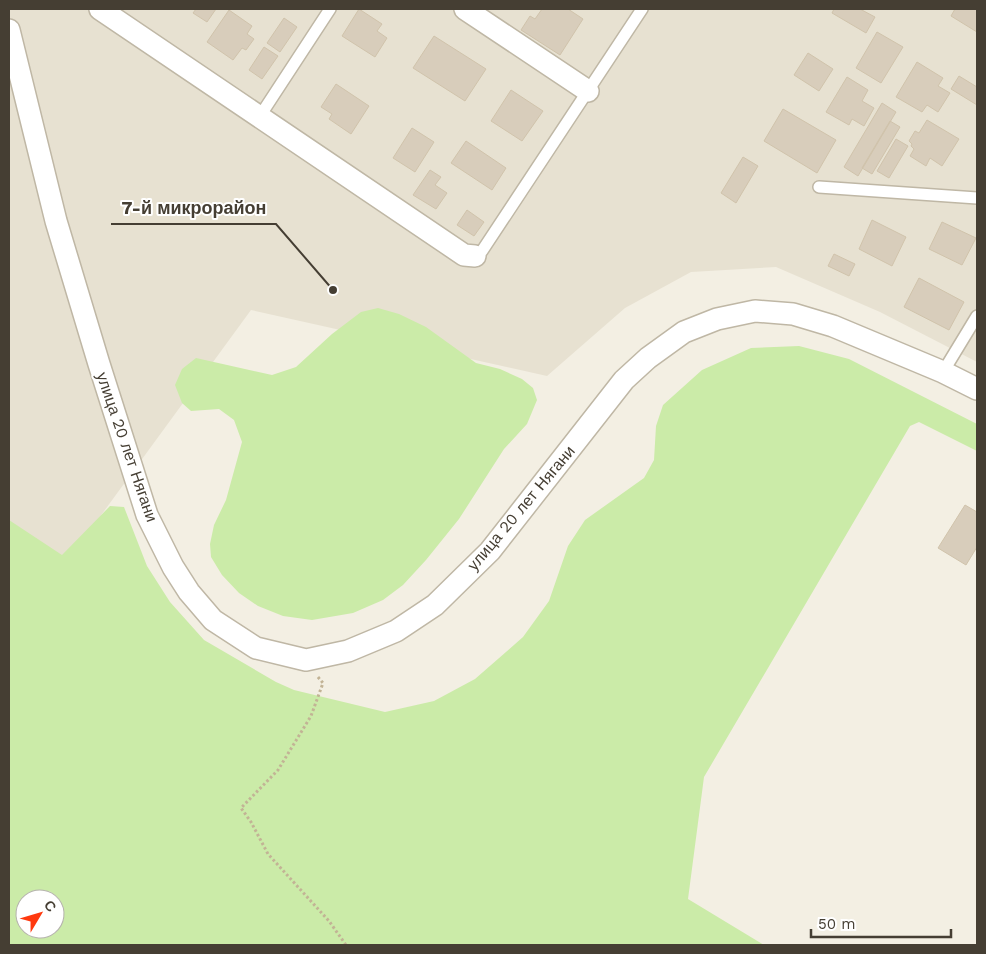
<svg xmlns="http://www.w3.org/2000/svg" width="986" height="954" font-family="'Work Sans',sans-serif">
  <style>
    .residential { fill: #e7e1d1 }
    .green { fill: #cbeba8; fill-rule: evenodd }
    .building { fill: #d8cdbb; stroke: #d0c3ab }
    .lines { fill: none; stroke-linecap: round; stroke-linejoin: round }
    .lane-casing { stroke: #bfb7a5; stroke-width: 14 }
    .street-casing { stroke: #bfb7a5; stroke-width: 24 }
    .path { stroke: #c2b395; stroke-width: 3; stroke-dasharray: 2.5 2.5; stroke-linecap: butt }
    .lane { stroke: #fff; stroke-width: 11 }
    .street { stroke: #fff; stroke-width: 21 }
    .labels { text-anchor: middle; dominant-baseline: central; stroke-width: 4; stroke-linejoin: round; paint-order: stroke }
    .street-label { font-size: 16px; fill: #453e33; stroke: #fff }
    .leader { fill: none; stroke: #453e33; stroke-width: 2 }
    .callout-dot { fill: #453e33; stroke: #fff; stroke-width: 2 }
    .callout-label { font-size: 18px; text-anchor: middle; font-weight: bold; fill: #453e33; stroke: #fff; stroke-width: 4; stroke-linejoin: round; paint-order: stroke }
  </style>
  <rect width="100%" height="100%" fill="#f3efe3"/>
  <!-- residential -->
  <path class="residential" d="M 9,9 L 977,9 L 977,362 L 880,312 L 776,267 L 691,272 L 625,308 L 547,376 L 251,310 L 61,570 L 9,533 Z"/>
  <!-- green -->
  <path class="green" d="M 378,308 L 399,314 L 426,327 L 476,363 L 500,369 L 522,379 L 533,388 L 537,400 L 527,424 L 504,449 L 459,519 L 426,560 L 403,585 L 383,600 L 353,613 L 312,620 L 283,616 L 258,606 L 239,593 L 222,575 L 211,557 L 210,544 L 214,525 L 226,500 L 242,442 L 234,420 L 219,409 L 191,411 L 182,403 L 175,385 L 182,369 L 196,358 L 272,375 L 296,367 L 332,334 L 361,312 Z
    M 799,346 L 849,359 L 977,424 L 977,451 L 919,422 L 910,426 L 704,777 L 688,899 L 764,945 L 9,945 L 9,520 L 62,555 L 110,506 L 124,507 L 147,566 L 170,602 L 204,640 L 276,682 L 294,690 L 385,712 L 434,701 L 475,679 L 523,637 L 549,601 L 568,546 L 585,520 L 644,478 L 654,460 L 656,426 L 663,405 L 702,370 L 751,348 ZM 25,899 L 55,899 L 55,929 L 25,929 Z"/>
  <!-- building -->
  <path class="building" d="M 196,9 L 216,9 L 207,22 L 193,13 Z
    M 359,9 L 382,24 L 377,31 L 387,38 L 375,57 L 342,36 Z
    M 542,9 L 568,9 L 583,19 L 560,55 L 521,30 L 530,16 L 535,19 Z
    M 834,9 L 860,9 L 875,17 L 866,33 L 832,13 Z
    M 955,9 L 977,9 L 977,32 L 951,16 Z
    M 229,10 L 252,26 L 247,34 L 254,39 L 246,50 L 242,48 L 233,60 L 207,42 Z
    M 284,18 L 297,27 L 280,52 L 267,43 Z
    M 877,32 L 903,47 L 881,83 L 856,68 Z
    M 434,36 L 486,69 L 465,101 L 413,68 Z
    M 264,47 L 278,56 L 262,79 L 249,70 Z
    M 808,53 L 833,69 L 819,91 L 794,75 Z
    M 917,62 L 943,78 L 938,86 L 950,93 L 938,112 L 927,105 L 922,112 L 896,97 Z
    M 959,76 L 977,87 L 977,105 L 951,89 Z
    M 847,77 L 868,90 L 862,101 L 874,108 L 864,126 L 852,119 L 849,125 L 826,112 Z
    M 336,84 L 369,106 L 351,134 L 329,119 L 332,114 L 321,107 Z
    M 511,90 L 543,111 L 522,141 L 491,121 Z
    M 882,103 L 896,112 L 858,176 L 844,167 Z
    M 783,109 L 836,140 L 817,173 L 764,141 Z
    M 927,120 L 959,139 L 942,166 L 930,158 L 926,166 L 910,156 L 914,149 L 911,146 L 912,144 L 909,141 L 915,131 L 919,133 Z
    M 890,121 L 900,127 L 872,174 L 862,168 Z
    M 412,128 L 434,142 L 415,172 L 393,158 Z
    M 896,139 L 908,146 L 889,178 L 877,171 Z
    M 466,141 L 506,168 L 492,190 L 451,163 Z
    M 743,157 L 758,166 L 736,203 L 721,193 Z
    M 430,170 L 441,177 L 435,185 L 447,193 L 436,209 L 413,195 Z
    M 467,210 L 484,222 L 474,236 L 457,225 Z
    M 872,220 L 906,237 L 892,266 L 859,249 Z
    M 942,222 L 976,238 L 962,265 L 929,249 Z
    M 834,254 L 855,264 L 849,276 L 828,266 Z
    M 919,278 L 964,302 L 949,330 L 904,307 Z
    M 965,505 L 977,512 L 977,547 L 966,565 L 938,548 Z"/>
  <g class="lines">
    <!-- lane casing -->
    <g class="lane-casing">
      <path id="lane" d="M 260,116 L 330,9
        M 819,187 L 977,198
        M 475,256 L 482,251 L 642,9
        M 943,372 L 977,316"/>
    </g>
    <!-- street casing -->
    <g class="street-casing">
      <path id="street" d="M 100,9 L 464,255 L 475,256
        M 465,9 L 588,91
        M 9,30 L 56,221 L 99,364 L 147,515 L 173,567 L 189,592 L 213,620 L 256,648 L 306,660 L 348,651 L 396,631 L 435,605 L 490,551 L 624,380 L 648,358 L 684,332 L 717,319 L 755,311 L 793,314 L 833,326 L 943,372 L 977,389"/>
    </g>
    <!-- path -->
    <path class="path" d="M 318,677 L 323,683 L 311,716 L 278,770 L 241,808 L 251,822 L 268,854 L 329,921 L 346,945"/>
    <!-- lane -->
    <use href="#lane" class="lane"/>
    <!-- street -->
    <use href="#street" class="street"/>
  </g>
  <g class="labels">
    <!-- street labels -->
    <g class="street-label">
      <text transform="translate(127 447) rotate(71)">улица 20 лет Нягани</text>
      <text transform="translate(521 508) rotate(-50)">улица 20 лет Нягани</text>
    </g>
  </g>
  <!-- callouts -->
  <path class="leader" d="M333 290L276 224H111"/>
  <circle class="callout-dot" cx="333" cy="290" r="5"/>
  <g class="callout-label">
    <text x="194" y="214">7-й микрорайон</text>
  </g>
  <!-- border -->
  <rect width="986" height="954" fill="none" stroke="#453e33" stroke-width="20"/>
  <!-- north arrow -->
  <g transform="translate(40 914) rotate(52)"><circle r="24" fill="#ffffff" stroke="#b5b2ad"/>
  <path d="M0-4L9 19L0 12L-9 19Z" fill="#ff390e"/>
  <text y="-8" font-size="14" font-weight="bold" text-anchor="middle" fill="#453e33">С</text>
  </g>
  <!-- scale -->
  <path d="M811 929v8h140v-8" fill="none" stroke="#453e33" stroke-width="2.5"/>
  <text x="818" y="929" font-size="15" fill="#453e33" stroke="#ffffff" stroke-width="4" paint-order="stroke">50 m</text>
</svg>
